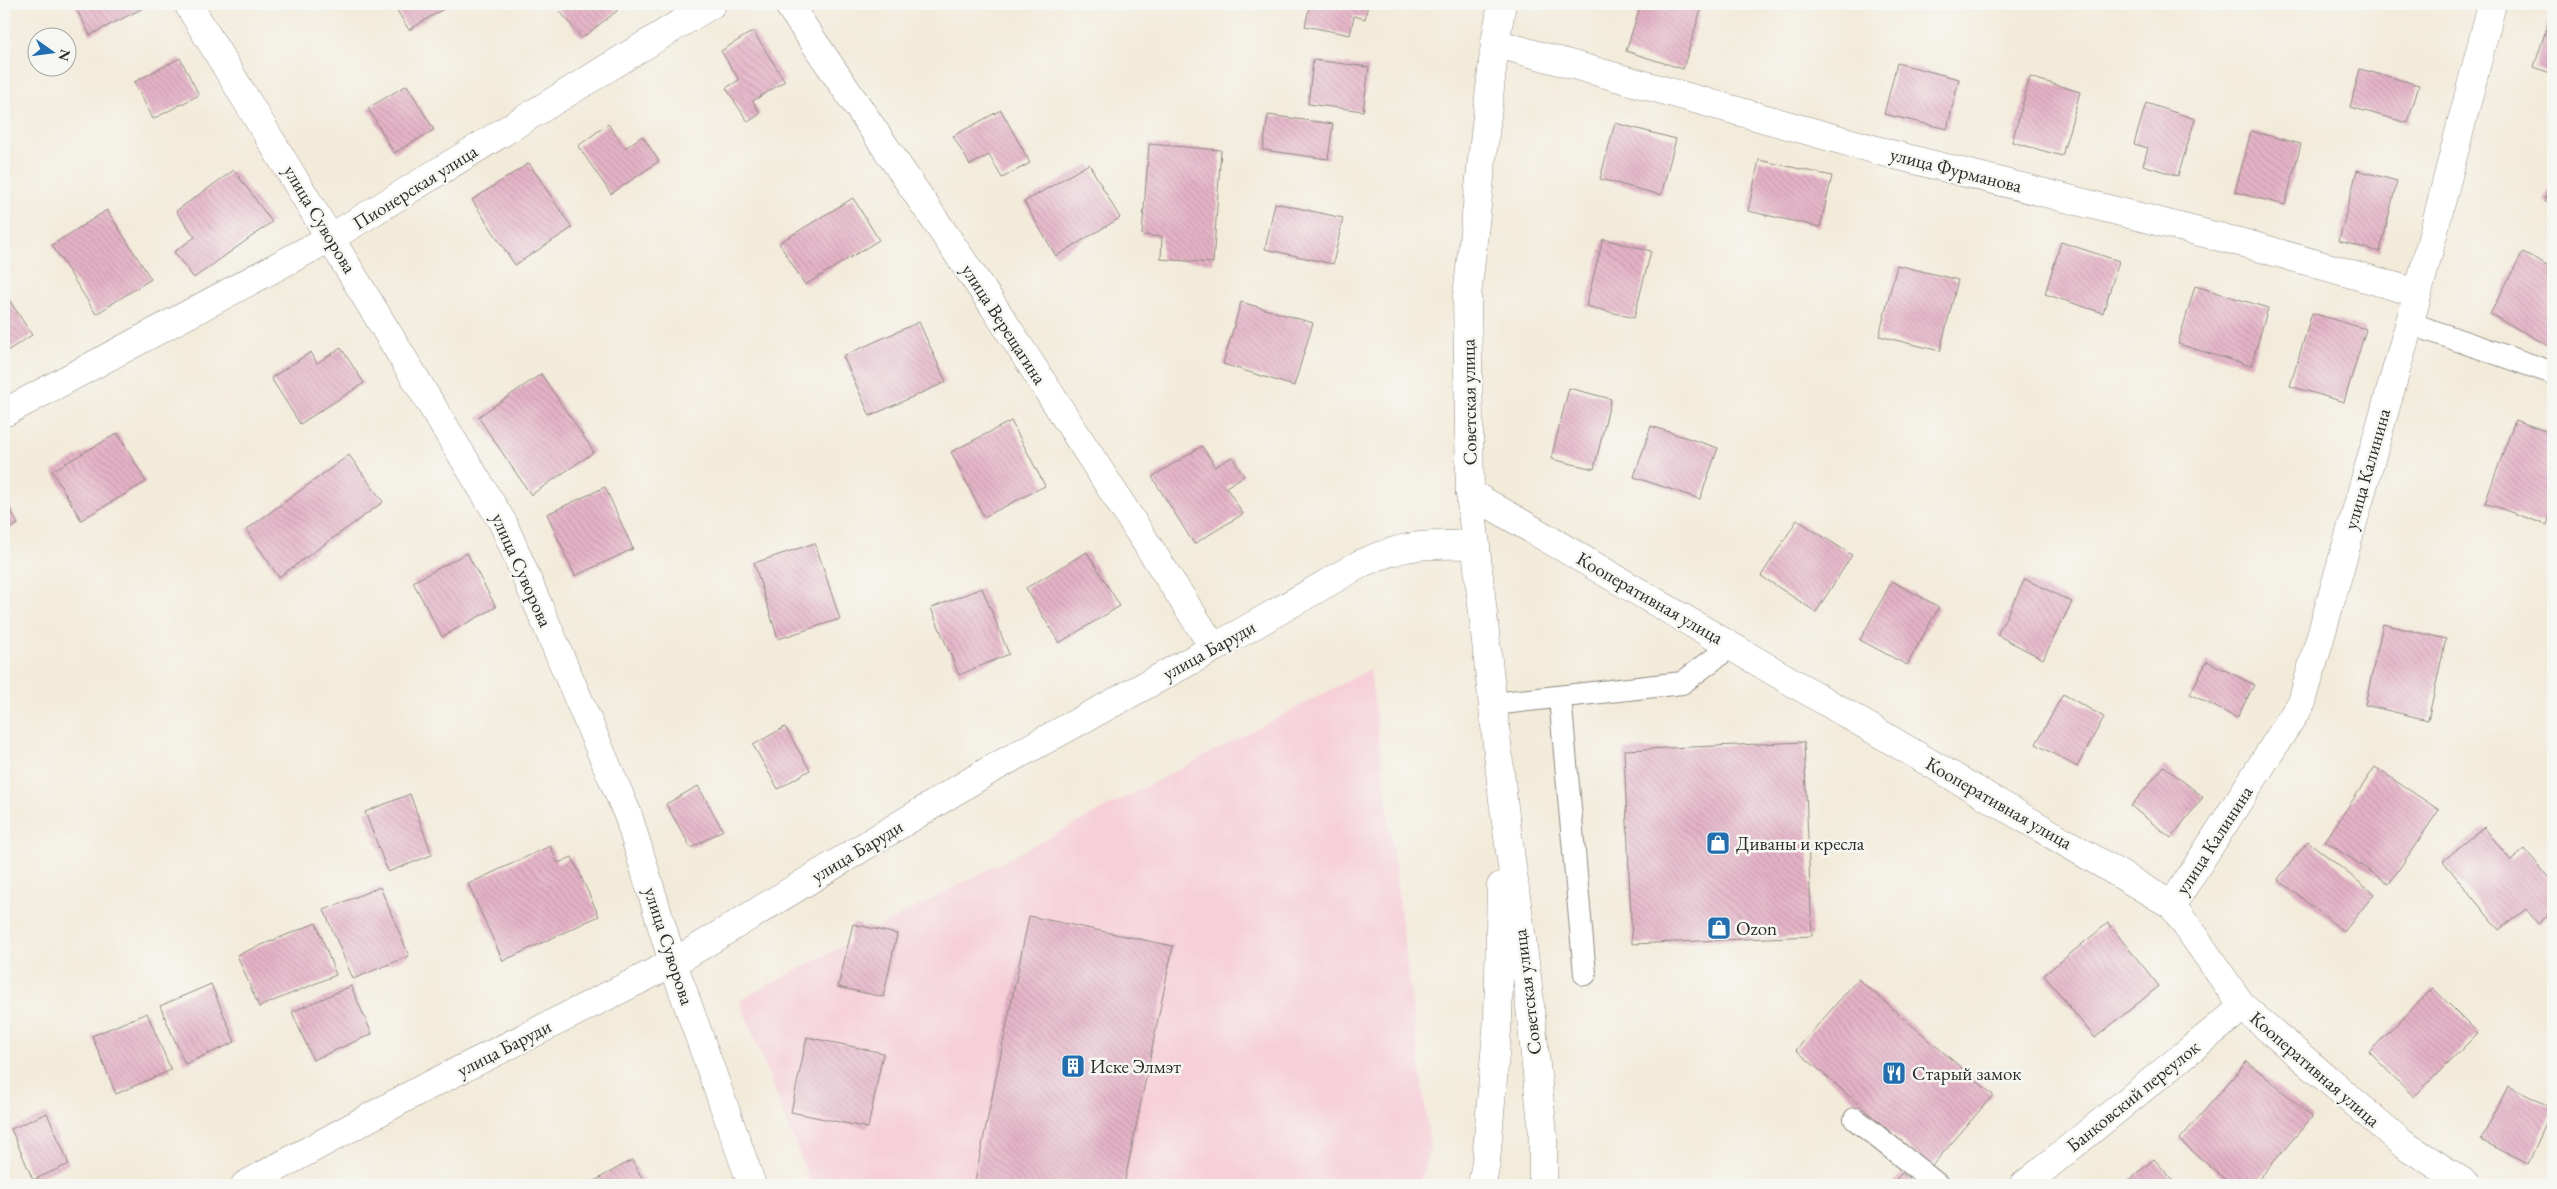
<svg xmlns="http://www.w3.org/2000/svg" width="2557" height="1189" font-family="'EB Garamond',serif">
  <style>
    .built { fill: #f6cfd8 }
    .building { fill: url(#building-back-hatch) }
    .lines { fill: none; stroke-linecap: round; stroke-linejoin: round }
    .service-casing { stroke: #8f8b82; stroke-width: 24 }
    .minor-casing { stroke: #8f8b82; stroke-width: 29 }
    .primary-casing { stroke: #8f8b82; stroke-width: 29 }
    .service { stroke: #fff; stroke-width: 22 }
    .minor { stroke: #fff; stroke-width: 28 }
    .primary { stroke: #fff; stroke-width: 28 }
    .labels { text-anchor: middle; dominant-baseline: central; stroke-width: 5; stroke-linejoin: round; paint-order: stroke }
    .street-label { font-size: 19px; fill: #2b2b2b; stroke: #f6f6f2 }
    .poi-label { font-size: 19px; fill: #2b2b2b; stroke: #f6f6f2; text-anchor: start }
  </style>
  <defs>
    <pattern id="building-back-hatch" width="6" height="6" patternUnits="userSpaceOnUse" patternTransform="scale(1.25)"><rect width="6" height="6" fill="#e4b2c6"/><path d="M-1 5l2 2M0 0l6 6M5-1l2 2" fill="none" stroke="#c499aa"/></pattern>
  </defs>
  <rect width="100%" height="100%" fill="#f6f6f2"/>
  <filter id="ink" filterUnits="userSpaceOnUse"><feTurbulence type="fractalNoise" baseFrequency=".02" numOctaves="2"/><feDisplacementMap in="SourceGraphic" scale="10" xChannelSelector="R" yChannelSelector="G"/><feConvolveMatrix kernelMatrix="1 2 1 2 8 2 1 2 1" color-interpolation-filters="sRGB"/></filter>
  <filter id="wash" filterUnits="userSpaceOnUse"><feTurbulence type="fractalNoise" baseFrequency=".0096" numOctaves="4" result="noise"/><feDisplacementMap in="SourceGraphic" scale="20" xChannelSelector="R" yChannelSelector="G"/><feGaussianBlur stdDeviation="1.12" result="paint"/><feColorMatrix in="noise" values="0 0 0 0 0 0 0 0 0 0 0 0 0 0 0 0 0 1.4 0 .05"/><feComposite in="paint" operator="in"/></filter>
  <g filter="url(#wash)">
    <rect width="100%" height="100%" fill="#f3ebda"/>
    <!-- built -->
    <path class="built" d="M 1370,669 L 1430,1147 L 1419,1185 L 811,1185 L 740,1000 Z"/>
    <g id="blocks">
      <!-- building -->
      <path class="building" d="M 74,4 L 149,4 L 149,5 L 90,35 Z
        M 393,4 L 451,4 L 409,30 Z
        M 554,4 L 612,4 L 617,11 L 582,38 Z
        M 1310,4 L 1368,4 L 1365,19 L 1354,16 L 1350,35 L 1305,26 Z
        M 1641,4 L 1694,4 L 1702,6 L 1683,69 L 1626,51 Z
        M 2552,11 L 2553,11 L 2553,74 L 2534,67 Z
        M 753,31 L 785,81 L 753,101 L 760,114 L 748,122 L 726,88 L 739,80 L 721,51 Z
        M 180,58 L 199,95 L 153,119 L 134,82 Z
        M 1313,60 L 1369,67 L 1363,111 L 1308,104 Z
        M 1897,63 L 1959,79 L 1947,129 L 1884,114 Z
        M 2360,69 L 2419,85 L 2408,123 L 2350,107 Z
        M 2030,77 L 2080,92 L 2062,156 L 2012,142 Z
        M 407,85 L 434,130 L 394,153 L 368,108 Z
        M 2146,103 L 2195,119 L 2178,176 L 2143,165 L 2148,148 L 2134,144 Z
        M 1001,110 L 1030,163 L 1002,178 L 989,155 L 970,165 L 953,136 Z
        M 1268,115 L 1333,124 L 1328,159 L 1263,150 Z
        M 1615,123 L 1676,139 L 1661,195 L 1600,179 Z
        M 608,124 L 625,148 L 642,136 L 659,161 L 611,194 L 578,146 Z
        M 2251,131 L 2301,144 L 2285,205 L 2235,192 Z
        M 1149,144 L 1221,150 L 1213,263 L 1161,259 L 1162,237 L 1142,235 Z
        M 1759,160 L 1832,176 L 1820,227 L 1748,211 Z
        M 529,163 L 572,228 L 515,265 L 472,200 Z
        M 1089,164 L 1120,218 L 1056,256 L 1024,202 Z
        M 234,170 L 272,222 L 194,278 L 174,252 L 195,237 L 176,211 Z
        M 2357,170 L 2397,181 L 2380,252 L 2339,241 Z
        M 2553,178 L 2553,205 L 2544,201 Z
        M 853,198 L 879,240 L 805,285 L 779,243 Z
        M 1275,203 L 1343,218 L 1333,264 L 1265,249 Z
        M 107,210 L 151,279 L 96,314 L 52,245 Z
        M 1603,239 L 1651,251 L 1634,318 L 1586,306 Z
        M 2061,242 L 2119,261 L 2103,313 L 2045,294 Z
        M 2523,252 L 2553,268 L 2553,348 L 2490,314 Z
        M 1897,265 L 1958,280 L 1940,351 L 1879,336 Z
        M 2195,286 L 2268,308 L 2251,366 L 2178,344 Z
        M 4,292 L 32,335 L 4,353 Z
        M 1241,302 L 1313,323 L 1294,386 L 1223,364 Z
        M 2312,313 L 2366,329 L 2344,402 L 2290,386 Z
        M 919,322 L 946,382 L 870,416 L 843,356 Z
        M 341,348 L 364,383 L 300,424 L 271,378 L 311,352 L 317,363 Z
        M 541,374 L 594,452 L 531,495 L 478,417 Z
        M 1569,388 L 1611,399 L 1594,469 L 1551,459 Z
        M 2515,420 L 2553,434 L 2553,508 L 2547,525 L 2485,503 Z
        M 1011,421 L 1045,486 L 984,517 L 951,452 Z
        M 1651,426 L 1718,448 L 1700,499 L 1634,477 Z
        M 118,433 L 146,482 L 81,520 L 52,471 Z
        M 1202,446 L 1215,467 L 1232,457 L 1244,476 L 1226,487 L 1243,514 L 1194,544 L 1152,477 Z
        M 349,455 L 383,502 L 279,577 L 246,530 Z
        M 605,487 L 633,549 L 575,576 L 547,514 Z
        M 4,497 L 18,524 L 4,532 Z
        M 1797,520 L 1852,555 L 1816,612 L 1761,576 Z
        M 815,543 L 840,619 L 778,639 L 754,563 Z
        M 1087,552 L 1120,606 L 1059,643 L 1026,588 Z
        M 467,553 L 496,607 L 442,637 L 413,582 Z
        M 2025,579 L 2072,602 L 2043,659 L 1997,635 Z
        M 1892,581 L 1939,607 L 1907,665 L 1860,640 Z
        M 982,588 L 1009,654 L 959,675 L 931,608 Z
        M 2383,624 L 2446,639 L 2428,720 L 2365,705 Z
        M 2207,661 L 2254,685 L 2237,718 L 2190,694 Z
        M 2063,694 L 2104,717 L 2077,767 L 2036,744 Z
        M 785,727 L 810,770 L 778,789 L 753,745 Z
        M 1804,742 L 1812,936 L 1632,944 L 1624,750 Z
        M 2164,766 L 2203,797 L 2171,838 L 2131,806 Z
        M 2375,767 L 2439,810 L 2389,884 L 2325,841 Z
        M 698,786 L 723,830 L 691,848 L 666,804 Z
        M 410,794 L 432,855 L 388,872 L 365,812 Z
        M 2484,827 L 2511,861 L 2525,849 L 2553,883 L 2553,911 L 2538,924 L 2526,909 L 2499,930 L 2443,861 Z
        M 2308,841 L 2374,894 L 2344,932 L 2278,879 Z
        M 550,846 L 558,863 L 572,857 L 599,916 L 503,961 L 468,884 Z
        M 380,887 L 409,956 L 353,979 L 324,910 Z
        M 1029,916 L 1173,946 L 1124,1185 L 974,1185 Z
        M 316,923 L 336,975 L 259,1007 L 237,955 Z
        M 2108,923 L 2159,986 L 2095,1038 L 2044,975 Z
        M 853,924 L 897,934 L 883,997 L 838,987 Z
        M 1858,979 L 1993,1095 L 1931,1167 L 1796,1050 Z
        M 211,984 L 235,1042 L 185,1064 L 160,1006 Z
        M 351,986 L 372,1034 L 313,1060 L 292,1012 Z
        M 2433,988 L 2478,1033 L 2414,1097 L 2369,1052 Z
        M 147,1013 L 171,1070 L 116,1094 L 92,1036 Z
        M 807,1037 L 883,1053 L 868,1128 L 791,1112 Z
        M 2247,1061 L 2312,1117 L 2254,1185 L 2232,1185 L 2179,1140 Z
        M 2508,1086 L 2553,1108 L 2528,1164 L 2481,1140 Z
        M 47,1113 L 69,1164 L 33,1180 L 11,1129 Z
        M 2154,1159 L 2177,1185 L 2124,1185 Z
        M 632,1160 L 646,1185 L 587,1185 Z
        M 1902,1173 L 1915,1185 L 1890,1185 Z"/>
    </g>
  </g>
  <g filter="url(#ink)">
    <use href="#blocks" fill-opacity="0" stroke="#8f8b82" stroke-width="1"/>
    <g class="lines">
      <!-- service casing -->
      <g class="service-casing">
        <path id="service" d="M 2409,323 L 2553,373
          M 1560,697 L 1585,974
          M 1493,704 L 1682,683 L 1731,646
          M 1855,1119 L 1938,1185"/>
      </g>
      <!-- minor casing -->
      <g class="minor-casing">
        <path id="minor" d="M 188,4 L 503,523 L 628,815 L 673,963 L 752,1185
          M 788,4 L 992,304 L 1214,648
          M 1495,43 L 1887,153 L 2247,244 L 2418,293
          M 4,413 L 332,237 L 712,4
          M 1470,493 L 2172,905 L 2243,1007 L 2402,1143 L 2468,1185
          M 2172,905 L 2302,702 L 2418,293 L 2492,4
          M 245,1185 L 420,1090 L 673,963 L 988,771 L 1214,648 L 1362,563 C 1406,543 1428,544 1476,545
          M 2024,1185 L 2243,1007"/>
      </g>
      <!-- primary casing -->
      <g class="primary-casing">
        <path id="primary" d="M 1502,4 L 1495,43 L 1467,296 L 1470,493 L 1503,800 L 1527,977 L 1543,1134 L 1543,1185
          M 1482,1185 L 1486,1162 L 1498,1018 L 1501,886"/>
      </g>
      <!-- service -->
      <use href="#service" class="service"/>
      <!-- minor -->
      <use href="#minor" class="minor"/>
      <!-- primary -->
      <use href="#primary" class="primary"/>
    </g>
  </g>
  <!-- icons -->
  <defs>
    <g id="shop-square" transform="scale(1.25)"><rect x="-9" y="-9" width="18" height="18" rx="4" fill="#1f6fb2" stroke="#f6f6f2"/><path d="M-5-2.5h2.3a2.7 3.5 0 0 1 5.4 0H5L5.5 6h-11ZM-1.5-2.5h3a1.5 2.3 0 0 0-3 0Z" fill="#fff"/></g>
    <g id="building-square" transform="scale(1.25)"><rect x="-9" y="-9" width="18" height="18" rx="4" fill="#1f6fb2" stroke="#f6f6f2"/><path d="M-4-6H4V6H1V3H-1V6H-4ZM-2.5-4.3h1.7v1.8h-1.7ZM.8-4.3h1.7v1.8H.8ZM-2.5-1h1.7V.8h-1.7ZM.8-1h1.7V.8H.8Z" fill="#fff"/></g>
    <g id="restaurant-square" transform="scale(1.25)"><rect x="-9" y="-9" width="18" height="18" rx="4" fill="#1f6fb2" stroke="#f6f6f2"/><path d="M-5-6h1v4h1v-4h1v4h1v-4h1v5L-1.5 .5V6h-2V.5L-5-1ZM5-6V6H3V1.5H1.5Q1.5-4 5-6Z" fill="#fff"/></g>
  </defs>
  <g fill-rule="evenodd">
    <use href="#shop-square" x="1718" y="843"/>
    <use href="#shop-square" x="1719" y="928"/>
    <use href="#building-square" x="1073" y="1066"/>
    <use href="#restaurant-square" x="1894" y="1073"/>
  </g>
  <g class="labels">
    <!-- street labels -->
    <g class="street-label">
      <text transform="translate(1956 170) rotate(14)">улица Фурманова</text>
      <text transform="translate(415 187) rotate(-32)">Пионерская улица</text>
      <text transform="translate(320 219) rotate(59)">улица Суворова</text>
      <text transform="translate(1004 324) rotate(57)">улица Верещагина</text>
      <text transform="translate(1469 402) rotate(-91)">Советская улица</text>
      <text transform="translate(2367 469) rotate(-74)">улица Калинина</text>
      <text transform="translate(522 570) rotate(66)">улица Суворова</text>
      <text transform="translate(1650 598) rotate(30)">Кооперативная улица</text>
      <text transform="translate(1209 650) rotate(-29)">улица Баруди</text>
      <text transform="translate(1999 803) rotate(30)">Кооперативная улица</text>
      <text transform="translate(2214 840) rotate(-57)">улица Калинина</text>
      <text transform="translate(857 851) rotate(-31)">улица Баруди</text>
      <text transform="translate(669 946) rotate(72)">улица Суворова</text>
      <text transform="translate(1527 992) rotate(-97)">Советская улица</text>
      <text transform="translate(504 1048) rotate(-27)">улица Баруди</text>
      <text transform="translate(2315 1069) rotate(41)">Кооперативная улица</text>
      <text transform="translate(2133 1096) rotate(-39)">Банковский переулок</text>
    </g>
    <!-- poi labels -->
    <g class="poi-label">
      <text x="1736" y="843">Диваны и кресла</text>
      <text x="1736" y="928">Ozon</text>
      <text x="1090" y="1066">Иске Элмэт</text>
      <text x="1912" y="1073">Старый замок</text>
    </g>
  </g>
  <!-- margin -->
  <rect width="2557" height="1189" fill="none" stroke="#f6f6f2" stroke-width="20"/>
  <!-- north arrow -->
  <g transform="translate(52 52) rotate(104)"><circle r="24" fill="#f6f6f2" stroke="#a5a5a2"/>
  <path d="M0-4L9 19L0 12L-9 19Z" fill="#1f6fb2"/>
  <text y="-8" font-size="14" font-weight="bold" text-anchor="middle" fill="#2b2b2b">N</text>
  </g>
</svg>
